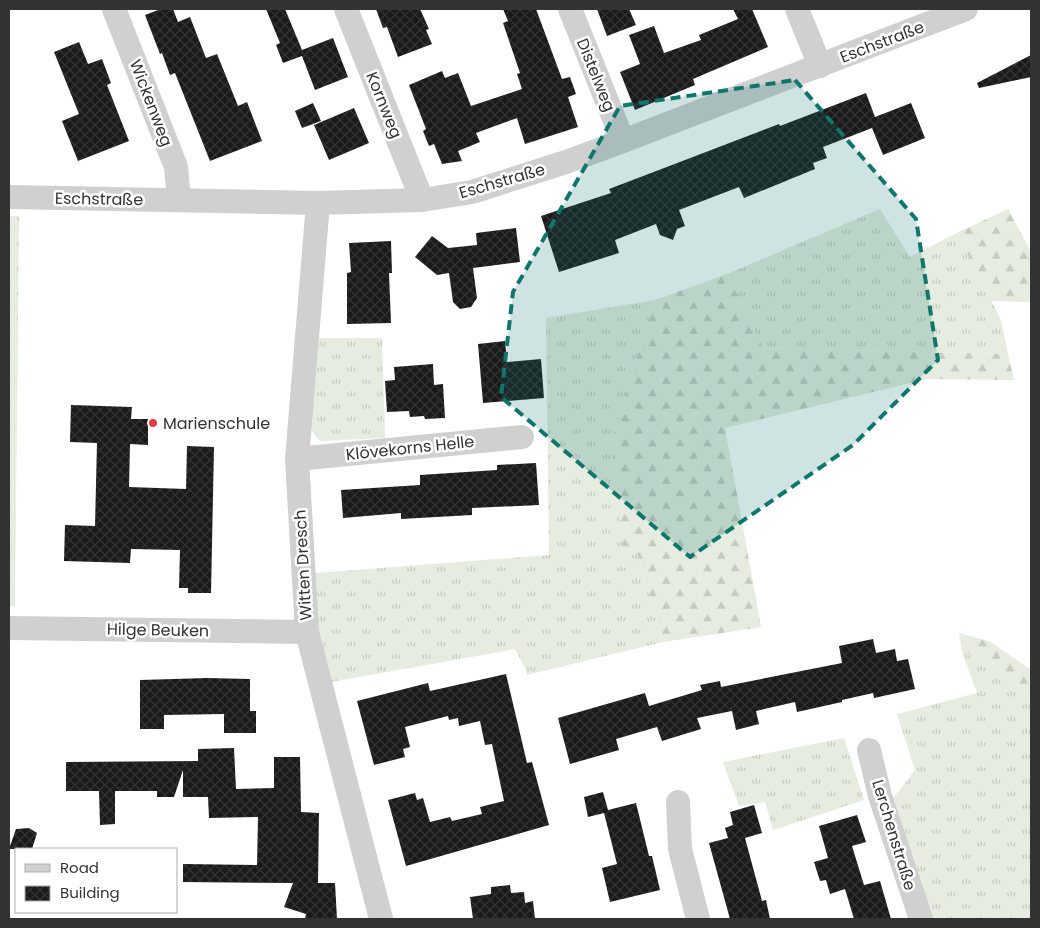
<svg xmlns="http://www.w3.org/2000/svg" width="1040" height="928" font-family="Poppins,sans-serif">
  <style>
    .grass { fill: url(#grass-tufts) }
    .forest { fill: url(#forest-firs) }
    .building { fill: url(#building-cross-hatch) }
    .lines { fill: none; stroke-linecap: round; stroke-linejoin: round }
    .street { stroke: #d0d0d0; stroke-width: 24 }
    .marked { fill: #0f766e; fill-opacity: 0.2; stroke: #0f766e; stroke-width: 4; stroke-dasharray: 10 6; stroke-linejoin: round }
    .poi-dot { fill: #e63946; stroke: #fff; stroke-width: 2 }
    .labels { text-anchor: middle; dominant-baseline: central; stroke-width: 5; stroke-linejoin: round; paint-order: stroke }
    .street-label { font-size: 16px; fill: #333; stroke: #fff }
    .poi-label { font-size: 16px; fill: #333; stroke: #fff; text-anchor: start }
  </style>
  <defs>
    <pattern id="grass-tufts" width="24" height="20" patternUnits="userSpaceOnUse" patternTransform="scale(1.25)"><rect width="24" height="20" fill="#e6ecdf"/><path d="M3 7l-1-3M5 7V3M7 7l1-3M15 17l-1-3M17 17v-4M19 17l1-3" fill="none" stroke="#c6cbc0"/></pattern>
    <pattern id="forest-firs" width="22" height="20" patternUnits="userSpaceOnUse" patternTransform="scale(1.25)"><rect width="22" height="20" fill="#e6ecdf"/><path d="M5 1l3.5 6h-7zM16 11l3.5 6h-7z" fill="#c6cbc0"/></pattern>
    <pattern id="building-cross-hatch" width="8" height="8" patternUnits="userSpaceOnUse" patternTransform="scale(1.25)"><rect width="8" height="8" fill="#1a1a1a"/><path d="M0 0l8 8M0 8l8-8" fill="none" stroke="#333"/></pattern>
  </defs>
  <rect width="100%" height="100%" fill="#fff"/>
  <!-- grass -->
  <path class="grass" d="M 880,209 L 910,257 L 957,233 L 1001,320 L 1008,354 L 763,348 L 727,274 Z
    M 9,216 L 19,216 L 15,606 L 9,606 Z
    M 655,300 L 611,441 L 624,550 L 636,549 L 663,642 L 527,675 L 525,668 L 515,649 L 320,684 L 303,574 L 549,555 L 546,318 Z
    M 319,338 L 382,338 L 385,438 L 321,441 L 315,436 L 311,428 Z
    M 962,652 L 987,658 L 1031,694 L 1031,919 L 933,919 L 892,800 L 915,770 L 897,714 L 977,693 Z
    M 844,738 L 864,800 L 773,830 L 765,802 L 739,806 L 723,762 Z"/>
  <!-- forest -->
  <path class="forest" d="M 1008,209 L 1031,252 L 1031,302 L 991,301 L 957,233 Z
    M 727,274 L 763,348 L 1008,354 L 1014,380 L 927,379 L 725,428 L 761,627 L 663,642 L 636,549 L 623,550 L 611,441 L 655,300 Z
    M 959,633 L 991,642 L 1031,670 L 1031,694 L 987,658 L 962,652 Z"/>
  <!-- building -->
  <path class="building" d="M 161,9 L 173,9 L 178,22 L 190,17 L 206,58 L 217,54 L 238,106 L 247,102 L 262,141 L 210,161 L 175,73 L 170,75 L 162,53 L 160,54 L 145,15 Z
    M 266,9 L 285,9 L 302,50 L 333,38 L 348,77 L 315,90 L 302,56 L 283,63 L 276,45 L 280,43 Z
    M 376,9 L 420,9 L 429,29 L 426,30 L 432,44 L 398,57 L 387,27 L 383,28 Z
    M 503,9 L 536,9 L 562,79 L 570,77 L 576,94 L 568,97 L 578,127 L 525,144 L 517,118 L 476,133 L 480,142 L 458,151 L 462,161 L 442,164 L 434,144 L 429,146 L 423,131 L 426,129 L 409,85 L 442,71 L 445,78 L 458,73 L 471,106 L 522,89 L 517,74 L 520,73 L 503,23 L 508,21 Z
    M 597,9 L 629,9 L 636,25 L 607,36 Z
    M 733,9 L 752,9 L 768,47 L 693,79 L 695,85 L 635,110 L 620,72 L 640,64 L 629,35 L 654,26 L 664,53 L 701,40 L 699,35 L 738,19 Z
    M 79,42 L 88,64 L 102,59 L 111,83 L 107,85 L 129,141 L 78,161 L 62,121 L 79,114 L 54,52 Z
    M 1031,55 L 1031,77 L 979,88 L 977,83 Z
    M 866,93 L 875,117 L 911,103 L 925,138 L 883,155 L 872,128 L 823,147 L 827,158 L 813,163 L 815,169 L 744,198 L 739,187 L 679,210 L 685,226 L 677,229 L 673,240 L 660,235 L 656,224 L 615,240 L 619,253 L 559,272 L 541,216 L 611,193 L 609,189 L 672,165 L 779,124 L 780,126 Z
    M 313,103 L 321,121 L 302,128 L 295,111 Z
    M 354,108 L 369,143 L 329,160 L 314,125 Z
    M 516,228 L 520,262 L 473,268 L 477,298 L 471,307 L 460,309 L 453,302 L 449,273 L 437,275 L 415,257 L 432,236 L 448,248 L 477,245 L 476,233 Z
    M 391,241 L 392,273 L 389,273 L 391,323 L 347,324 L 347,273 L 351,272 L 349,243 Z
    M 505,341 L 507,362 L 541,359 L 544,398 L 483,403 L 478,344 Z
    M 433,364 L 434,385 L 443,384 L 445,418 L 425,419 L 424,416 L 410,417 L 409,411 L 387,412 L 385,381 L 395,380 L 394,367 Z
    M 71,405 L 132,407 L 131,419 L 148,419 L 148,445 L 130,444 L 129,487 L 186,489 L 187,446 L 214,447 L 211,593 L 188,593 L 188,588 L 179,588 L 180,550 L 131,549 L 130,563 L 64,561 L 65,525 L 95,526 L 97,443 L 70,442 Z
    M 536,463 L 539,505 L 472,508 L 472,515 L 401,519 L 401,513 L 343,518 L 341,490 L 420,485 L 420,475 L 497,470 L 497,465 Z
    M 873,639 L 876,653 L 895,649 L 897,661 L 908,659 L 915,689 L 874,698 L 873,693 L 842,700 L 842,702 L 797,712 L 795,702 L 756,711 L 759,724 L 736,730 L 732,711 L 697,718 L 701,729 L 662,741 L 657,727 L 616,739 L 619,750 L 570,764 L 558,718 L 645,693 L 649,706 L 702,690 L 700,685 L 720,681 L 721,687 L 842,663 L 839,646 Z
    M 506,674 L 527,763 L 532,762 L 549,825 L 406,866 L 388,800 L 415,793 L 417,800 L 423,798 L 430,822 L 450,817 L 452,821 L 482,814 L 480,807 L 504,801 L 492,744 L 485,745 L 480,721 L 459,726 L 458,718 L 449,720 L 448,716 L 405,727 L 410,747 L 403,749 L 405,757 L 374,765 L 357,701 L 428,683 L 430,691 Z
    M 207,678 L 250,679 L 250,711 L 256,711 L 256,733 L 224,733 L 224,714 L 164,715 L 164,729 L 140,729 L 140,680 Z
    M 234,748 L 236,789 L 274,788 L 274,757 L 300,757 L 301,812 L 319,813 L 318,883 L 335,883 L 337,919 L 305,919 L 306,914 L 284,907 L 293,883 L 183,882 L 183,864 L 257,865 L 258,817 L 209,818 L 208,797 L 183,797 L 183,770 L 174,797 L 157,797 L 157,791 L 115,791 L 115,824 L 100,825 L 99,791 L 66,791 L 66,762 L 198,761 L 198,749 Z
    M 603,792 L 608,810 L 636,803 L 649,856 L 652,856 L 660,890 L 610,902 L 602,868 L 617,864 L 604,813 L 588,817 L 584,797 Z
    M 754,805 L 762,833 L 745,838 L 762,901 L 766,900 L 770,919 L 730,919 L 709,843 L 728,838 L 725,828 L 733,825 L 730,812 Z
    M 857,815 L 866,842 L 852,846 L 864,885 L 880,881 L 891,919 L 854,919 L 845,889 L 830,894 L 826,880 L 820,881 L 814,862 L 828,858 L 819,826 Z
    M 29,828 L 37,833 L 32,849 L 9,849 L 16,829 Z
    M 510,885 L 511,893 L 524,892 L 525,903 L 533,901 L 535,919 L 473,919 L 470,897 L 491,894 L 491,887 Z"/>
  <g class="lines">
    <!-- street -->
    <path class="street" d="M 114,9 L 176,167 L 179,200
      M 346,9 L 422,200
      M 570,9 L 623,141
      M 797,9 L 820,66
      M 9,197 L 318,203 L 422,200 L 472,192 L 566,162 L 623,141 L 966,9
      M 318,203 L 297,459 L 307,632 L 381,919
      M 297,459 L 522,437
      M 9,628 L 307,632
      M 869,750 L 880,796 L 921,919
      M 678,802 L 680,849 L 698,919"/>
  </g>
  <!-- marked area -->
  <path class="marked" d="M 795,80 L 916,219 L 938,360 L 853,445 L 690,557 L 501,397 L 513,292 L 620,106 Z"/>
  <!-- markers -->
  <circle class="poi-dot" cx="153" cy="423" r="5"/>
  <g class="labels">
    <!-- street labels -->
    <g class="street-label">
      <text transform="translate(882 42) rotate(-21)">Eschstraße</text>
      <text transform="translate(596 75) rotate(68)">Distelweg</text>
      <text transform="translate(151 103) rotate(69)">Wickenweg</text>
      <text transform="translate(384 105) rotate(68)">Kornweg</text>
      <text transform="translate(502 181) rotate(-16)">Eschstraße</text>
      <text transform="translate(99 199) rotate(1)">Eschstraße</text>
      <text transform="translate(410 448) rotate(-6)">Klövekorns Helle</text>
      <text transform="translate(303 565) rotate(-93)">Witten Dresch</text>
      <text transform="translate(158 630) rotate(1)">Hilge Beuken</text>
      <text transform="translate(894 835) rotate(73)">Lerchenstraße</text>
    </g>
    <!-- poi labels -->
    <g class="poi-label">
      <text x="163" y="423">Marienschule</text>
    </g>
  </g>
  <!-- border -->
  <rect width="1040" height="928" fill="none" stroke="#333333" stroke-width="20"/>
  <!-- legend -->
  <rect x="15" y="848" width="162" height="65" fill="#ffffff" stroke="#adadad"/>
  <rect x="25" y="864" width="25" height="8" fill="#d0d0d0" stroke="#adadad"/>
  <text x="60" y="873" font-size="15" fill="#333333">Road</text>
  <rect x="25" y="886" width="25" height="15" fill="url(#building-cross-hatch)" stroke="#adadad"/>
  <text x="60" y="898" font-size="15" fill="#333333">Building</text>
</svg>
